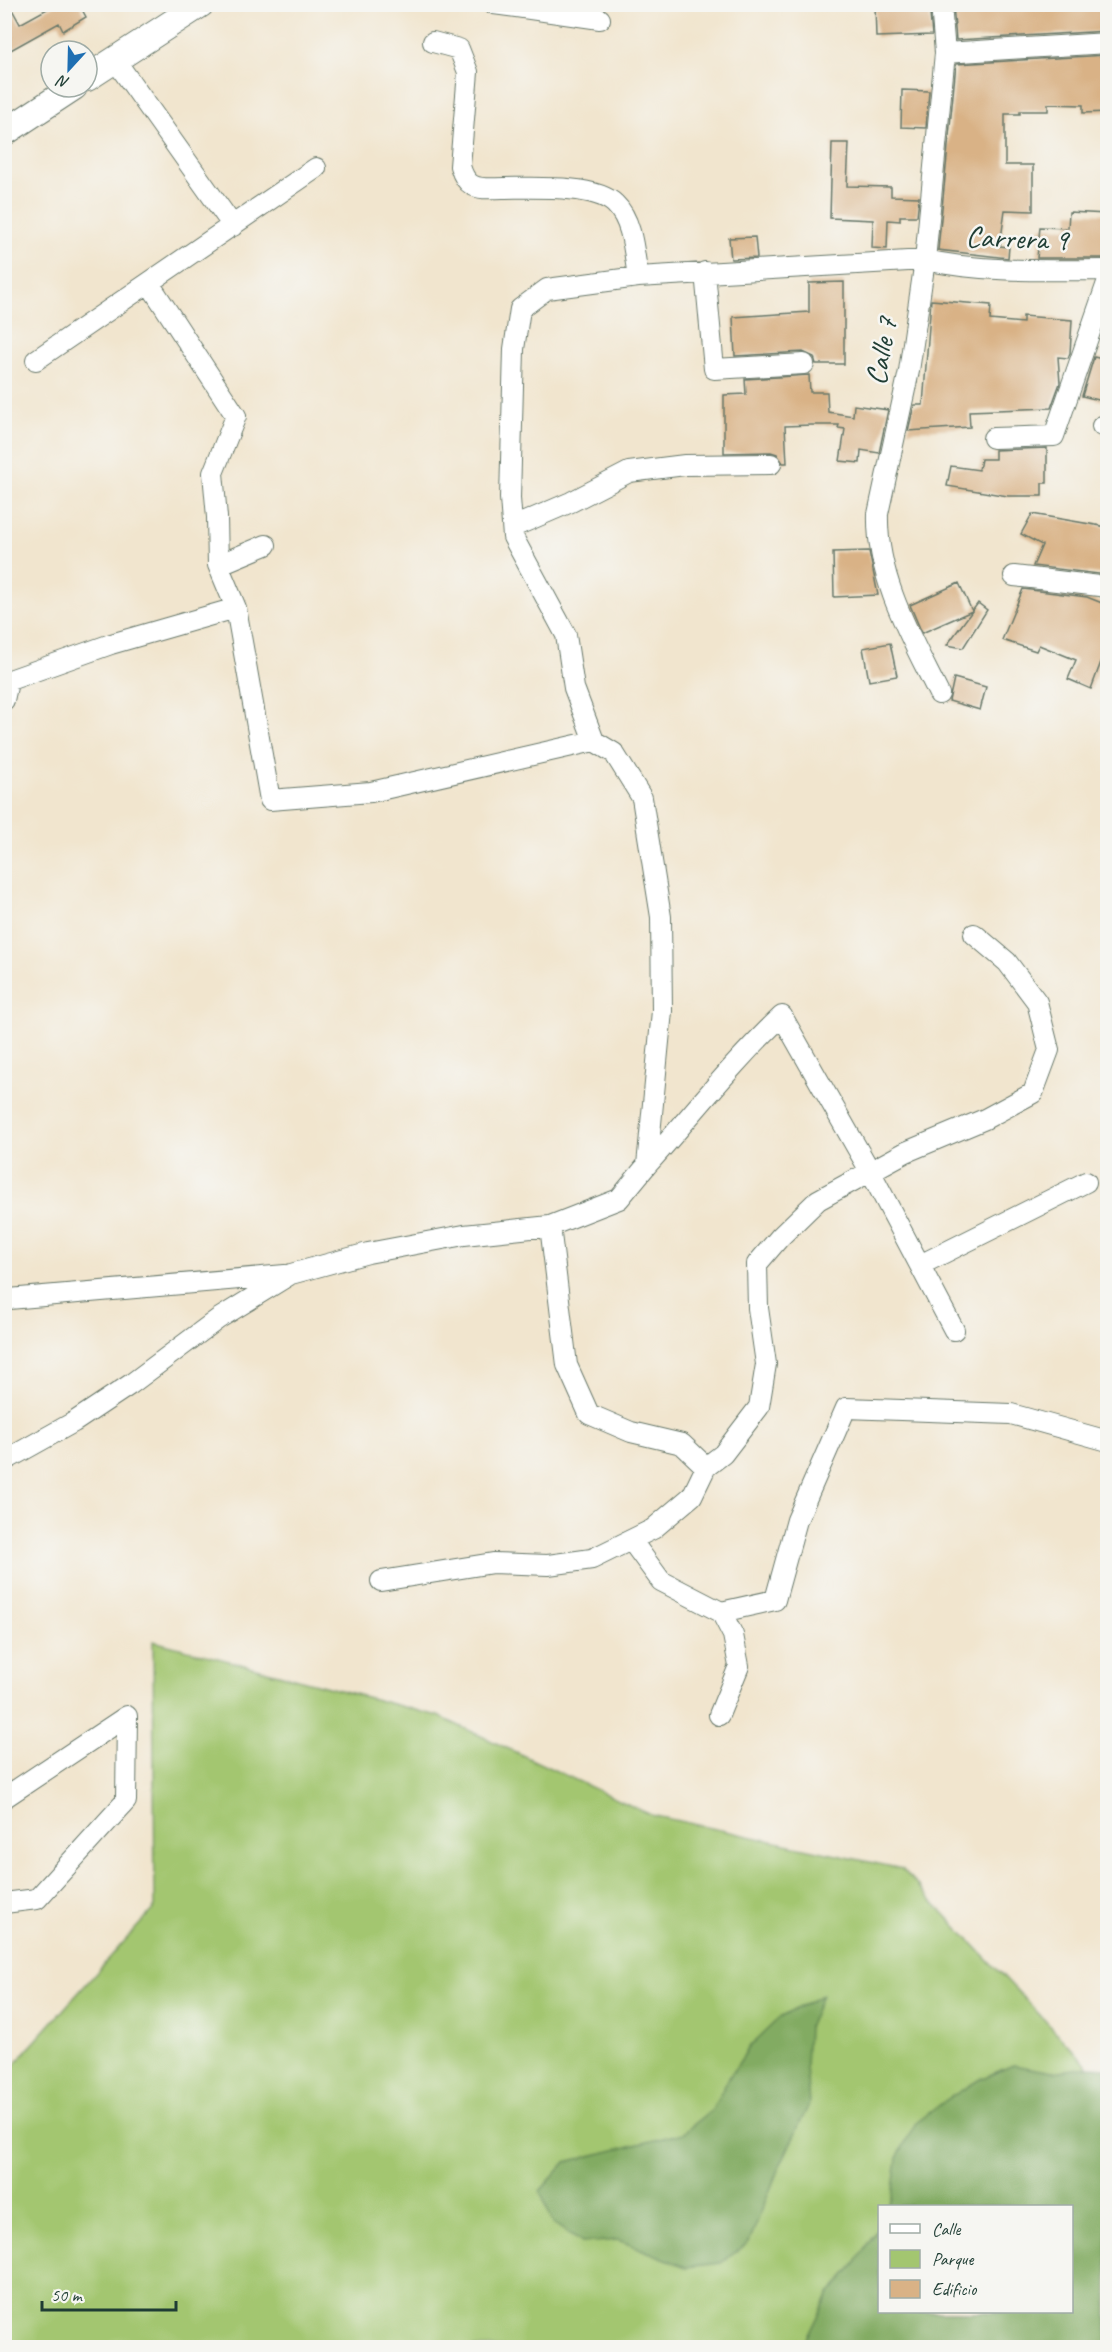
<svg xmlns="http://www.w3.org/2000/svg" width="1112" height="2352" font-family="Caveat,sans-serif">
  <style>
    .green { fill: #a3c670; stroke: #618252; stroke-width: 1.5; fill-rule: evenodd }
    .forest { fill: #82ab62; stroke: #50744b; stroke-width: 1.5 }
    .building { fill: #d9b286 }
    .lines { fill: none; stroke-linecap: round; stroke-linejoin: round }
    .minor-casing { stroke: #68786a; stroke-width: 22 }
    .major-casing { stroke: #68786a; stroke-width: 28 }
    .minor { stroke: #fff; stroke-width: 20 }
    .major { stroke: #fff; stroke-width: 26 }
    .labels { text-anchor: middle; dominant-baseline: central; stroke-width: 5; stroke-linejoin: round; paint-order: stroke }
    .street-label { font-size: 30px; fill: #1f3d34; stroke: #f6f6f2 }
  </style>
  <rect width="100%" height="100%" fill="#f6f6f2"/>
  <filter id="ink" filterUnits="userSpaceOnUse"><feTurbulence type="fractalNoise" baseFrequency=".0167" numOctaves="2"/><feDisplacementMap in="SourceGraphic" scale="12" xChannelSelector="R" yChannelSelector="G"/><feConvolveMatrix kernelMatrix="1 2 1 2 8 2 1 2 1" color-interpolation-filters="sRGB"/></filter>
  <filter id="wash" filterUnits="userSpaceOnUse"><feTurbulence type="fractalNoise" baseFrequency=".008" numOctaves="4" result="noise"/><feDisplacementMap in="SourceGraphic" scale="24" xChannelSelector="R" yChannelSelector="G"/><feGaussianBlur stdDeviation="1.35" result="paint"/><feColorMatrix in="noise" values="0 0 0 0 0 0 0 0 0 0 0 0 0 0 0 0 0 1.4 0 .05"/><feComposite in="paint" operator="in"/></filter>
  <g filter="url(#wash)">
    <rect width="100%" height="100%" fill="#f1e5ce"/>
    <!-- green -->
    <path class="green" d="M 153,1641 L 438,1716 L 651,1815 L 902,1869 L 1089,2067 L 1107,2068 L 1107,2347 L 5,2348 L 5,2075 L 155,1907 ZM 880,2206 L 1072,2206 L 1072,2312 L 880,2312 Z"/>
    <!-- forest -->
    <path class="forest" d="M 822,1995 L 808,2028 L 806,2066 L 809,2104 L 778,2170 L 749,2242 L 721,2263 L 686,2267 L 618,2240 L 582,2243 L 553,2223 L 540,2191 L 566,2162 L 683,2133 L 712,2110 L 730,2076 L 750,2046 L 779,2018 Z
      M 1013,2065 L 1052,2072 L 1089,2067 L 1107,2068 L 1107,2347 L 803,2347 L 829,2294 L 855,2264 L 879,2227 L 880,2312 L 1072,2312 L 1072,2206 L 888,2206 L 892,2197 L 897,2158 L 915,2124 L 946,2100 L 980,2079 Z"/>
    <g id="blocks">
      <!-- building -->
      <path class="building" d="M 4,4 L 9,4 L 20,24 L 56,4 L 79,4 L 86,17 L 63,31 L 59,23 L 9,51 L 4,44 Z
        M 875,4 L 929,4 L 932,35 L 876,37 Z
        M 953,4 L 1107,4 L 1107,31 L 956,40 Z
        M 1107,55 L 1107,112 L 1083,113 L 1083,105 L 1048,104 L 1048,111 L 1020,111 L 1020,114 L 1005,114 L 1005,165 L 1033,165 L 1033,211 L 1005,210 L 1000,246 L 1009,247 L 1008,258 L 938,250 L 956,64 Z
        M 902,90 L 929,91 L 926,128 L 901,127 Z
        M 832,143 L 849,143 L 847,186 L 891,187 L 891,196 L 919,197 L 917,216 L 900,216 L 900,221 L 888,220 L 887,249 L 872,248 L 873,220 L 830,218 Z
        M 1069,212 L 1107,214 L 1107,258 L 1037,258 L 1040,227 L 1068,228 Z
        M 755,237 L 757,258 L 731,259 L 729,238 Z
        M 844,282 L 844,364 L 816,364 L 814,357 L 803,352 L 735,356 L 733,317 L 809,312 L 809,283 Z
        M 931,300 L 991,305 L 990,320 L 1023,323 L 1023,316 L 1072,320 L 1070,353 L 1068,358 L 1058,357 L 1060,383 L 1051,408 L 969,411 L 970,427 L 908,431 L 914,405 L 923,405 Z
        M 1094,357 L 1107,360 L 1107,402 L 1082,396 Z
        M 809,375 L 810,392 L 827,392 L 828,412 L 853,416 L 854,405 L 888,410 L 879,453 L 861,450 L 860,463 L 840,461 L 845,429 L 838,428 L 839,425 L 811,425 L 785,426 L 787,463 L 783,463 L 777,454 L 771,452 L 724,453 L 724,395 L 746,394 L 745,379 Z
        M 1047,448 L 1047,483 L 1042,483 L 1042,496 L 1008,496 L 947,486 L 951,466 L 979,470 L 981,459 L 995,459 L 995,450 Z
        M 1032,514 L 1107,527 L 1107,575 L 1033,566 L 1042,545 L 1021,534 Z
        M 869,551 L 878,595 L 834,597 L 833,552 Z
        M 959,583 L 972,611 L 922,633 L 910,605 Z
        M 1023,589 L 1087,597 L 1107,605 L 1107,646 L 1091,689 L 1068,679 L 1076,660 L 1039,645 L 1036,651 L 1002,640 Z
        M 978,603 L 987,610 L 963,648 L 947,645 Z
        M 890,643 L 897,676 L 869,681 L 863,648 Z
        M 954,678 L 986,687 L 980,710 L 949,701 Z"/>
    </g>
  </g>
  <g filter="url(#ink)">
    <use href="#blocks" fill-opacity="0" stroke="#68786a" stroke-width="1.5"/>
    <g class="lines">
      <!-- minor casing -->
      <g class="minor-casing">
        <path id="minor" d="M 494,4 L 600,19
          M 433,42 L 459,49 L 468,72 L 460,166 C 462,173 465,181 472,185 C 481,190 493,188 503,188 C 531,188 595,184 615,204 C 633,221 634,254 638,277
          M 945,53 L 1108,43
          M 115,60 L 233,226
          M 705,272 L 714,369 L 804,364
          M 149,283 L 236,416 L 213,473 L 217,517 L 218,565 L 236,608 L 270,800 L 371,792 L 594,741
          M 36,360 L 316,168
          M 1102,426 L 1108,425
          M 993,438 L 1054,436 L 1108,280
          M 513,527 L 571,502 L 629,472 L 685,465 L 771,464
          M 218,565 L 266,545
          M 1014,576 L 1108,587
          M 4,682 L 111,644 L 236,608
          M 939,694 C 912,639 876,578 878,514 L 909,371 L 925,260 L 945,53 L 941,4
          M 4,700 L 8,682
          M 647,1165 C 692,1115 733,1062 782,1016 L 870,1171 L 954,1330
          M 920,1265 L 1086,1182
          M 4,1297 L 9,1299 L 285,1275
          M 4,1461 L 74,1422 L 131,1384 L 218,1319 L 291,1274 L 368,1253 L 464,1235 L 550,1226 L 619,1199 L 647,1165 L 662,1011 L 661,917 L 642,798 L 614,753 L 594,741 L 574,688 L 566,635 L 513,537 L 510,498 L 514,349 L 520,309 L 547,289 L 638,277 L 925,260 C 985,273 1047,270 1108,270
          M 706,1467 L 723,1454 L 759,1407 L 766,1364 L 758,1308 L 757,1264 L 780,1237 L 818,1200 L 906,1152 L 985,1119 L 1033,1093 L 1049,1050 L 1037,1002 L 1007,962 L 974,934
          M 631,1540 L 661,1581 L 721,1612 L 775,1600 L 797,1520 L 846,1408 L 1011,1414 L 1108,1441
          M 381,1581 L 493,1563 L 548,1565 L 592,1559 L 653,1529 L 692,1496 L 706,1467 L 682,1444 L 631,1432 L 589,1414 L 567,1365 L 550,1226
          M 719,1715 L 739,1666 L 733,1635 L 721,1612
          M 4,1798 L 127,1716 L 126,1801 L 37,1899 L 4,1903"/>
      </g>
      <!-- major casing -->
      <g class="major-casing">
        <path id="major" d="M 87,78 L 201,4
          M 4,133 L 74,87"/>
      </g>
      <!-- minor -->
      <use href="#minor" class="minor"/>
      <!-- major -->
      <use href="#major" class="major"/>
    </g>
  </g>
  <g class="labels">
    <!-- street labels -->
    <g class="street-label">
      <text transform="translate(1017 238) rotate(2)">Carrera 9</text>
      <text transform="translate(881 351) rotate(-80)">Calle 7</text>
    </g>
  </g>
  <!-- margin -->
  <rect width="1112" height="2352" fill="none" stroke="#f6f6f2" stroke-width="24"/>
  <!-- legend -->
  <rect x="878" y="2205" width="195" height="108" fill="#f6f6f2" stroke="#a0aca6" stroke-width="1.5"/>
  <rect x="890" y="2224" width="30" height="9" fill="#ffffff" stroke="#a0aca6" stroke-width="1.5"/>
  <text x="932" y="2235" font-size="18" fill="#1f3d34">Calle</text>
  <rect x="890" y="2250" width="30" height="18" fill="#a3c670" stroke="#a0aca6" stroke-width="1.5"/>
  <text x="932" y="2265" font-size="18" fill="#1f3d34">Parque</text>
  <rect x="890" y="2280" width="30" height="18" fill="#d9b286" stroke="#a0aca6" stroke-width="1.5"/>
  <text x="932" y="2295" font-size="18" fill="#1f3d34">Edificio</text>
  <!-- north arrow -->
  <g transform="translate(69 69) rotate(202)"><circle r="28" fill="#f6f6f2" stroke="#a0aca6" stroke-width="1.5"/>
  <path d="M0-4.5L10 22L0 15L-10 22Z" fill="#1f6fb2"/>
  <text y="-9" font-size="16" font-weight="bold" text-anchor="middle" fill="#1f3d34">N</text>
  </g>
  <!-- scale -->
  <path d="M42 2301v9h134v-9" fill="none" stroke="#1f3d34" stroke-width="3"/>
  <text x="51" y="2301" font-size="18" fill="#1f3d34" stroke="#f6f6f2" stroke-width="4.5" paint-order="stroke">50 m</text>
</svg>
